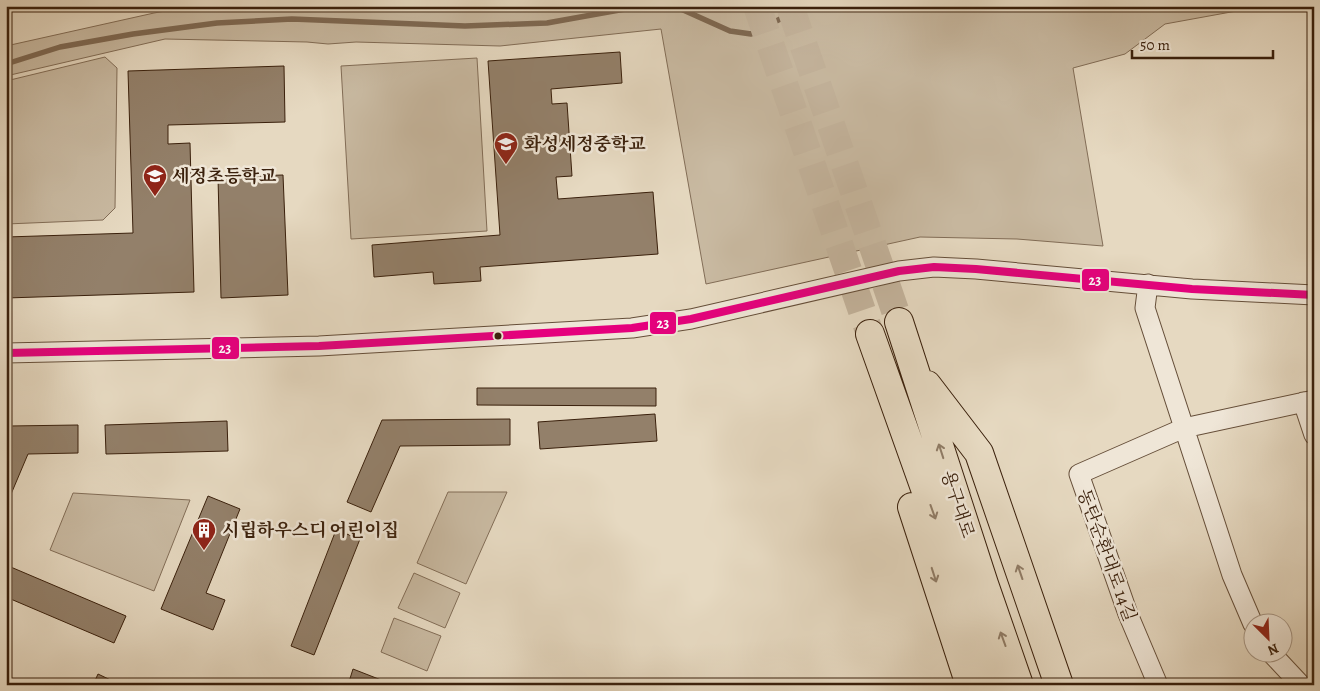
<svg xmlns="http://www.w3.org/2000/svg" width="1320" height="691" font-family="Alegreya,'Noto Serif KR',serif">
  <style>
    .green { fill: #c9baa2; stroke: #826d57 }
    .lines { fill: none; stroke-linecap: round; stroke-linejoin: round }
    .stream { stroke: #7e6953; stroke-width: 5.5 }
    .building { fill: #93806a; stroke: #3a200c }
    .highway-tunnel { stroke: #c4b49d; stroke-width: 28; stroke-dasharray: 28 14; stroke-linecap: butt }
    .minor-casing { stroke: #654e39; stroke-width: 21 }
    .highway-casing { stroke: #3a200c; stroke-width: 30 }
    .minor { stroke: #efe6d7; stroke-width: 19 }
    .highway { stroke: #e6d9c1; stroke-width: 28 }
    .bus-1-casing { stroke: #efe6d7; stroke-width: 11 }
    .bus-1 { stroke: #e5007d; stroke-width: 8 }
    .oneway { stroke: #907c66 }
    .bus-dot { fill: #3a200c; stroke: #efe6d7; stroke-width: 2 }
    .labels { text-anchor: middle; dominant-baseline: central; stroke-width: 5; stroke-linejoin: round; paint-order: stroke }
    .poi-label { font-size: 18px; font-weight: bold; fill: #3a200c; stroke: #efe6d7; text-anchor: start }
    .street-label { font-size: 18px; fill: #3a200c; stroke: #efe6d7 }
    .line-badge { stroke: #efe6d7; stroke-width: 2 }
    .badge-label { font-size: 14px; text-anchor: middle; font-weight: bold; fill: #fff }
  </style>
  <rect width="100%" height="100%" fill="#e6d9c1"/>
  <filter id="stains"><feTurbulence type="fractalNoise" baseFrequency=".004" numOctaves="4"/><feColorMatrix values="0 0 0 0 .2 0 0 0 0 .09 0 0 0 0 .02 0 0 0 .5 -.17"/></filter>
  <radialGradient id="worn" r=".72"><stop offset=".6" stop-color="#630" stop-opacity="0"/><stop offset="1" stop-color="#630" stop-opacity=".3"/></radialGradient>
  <!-- green -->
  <path class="green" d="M 192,6 L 1264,6 L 1165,24 L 1125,54 L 1073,68 L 1103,246 L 1017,239 L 920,237 L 706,284 L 661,29 L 500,46 L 356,42 L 328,44 L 307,42 L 165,39 L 6,76 L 6,46 L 154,13 Z
    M 105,57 L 117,68 L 115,208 L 103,220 L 6,224 L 6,81 Z
    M 477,58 L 487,231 L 351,239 L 341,66 Z
    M 448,492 L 507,492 L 466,584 L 417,563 Z
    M 73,493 L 190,500 L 154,591 L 50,550 Z
    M 414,573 L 460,593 L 445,628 L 398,608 Z
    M 394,618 L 441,636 L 427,671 L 381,652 Z"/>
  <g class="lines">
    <!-- stream -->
    <path class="stream" d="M 660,6 L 681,9 L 730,31 L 751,34 L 786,16 L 796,6
      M 6,64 L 60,47 L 133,34 L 217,23 L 292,19 L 465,26 L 547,23 L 625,9 L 650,6"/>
  </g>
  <!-- building -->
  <path class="building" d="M 620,52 L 622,83 L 551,89 L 552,104 L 567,103 L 572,176 L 556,177 L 558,199 L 653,192 L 658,254 L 480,267 L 481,281 L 434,284 L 433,272 L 374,277 L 372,245 L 500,235 L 488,61 Z
    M 284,66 L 285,122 L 168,125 L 168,144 L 190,143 L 194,292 L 6,298 L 6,237 L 133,233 L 128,71 Z
    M 283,175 L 288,295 L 221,298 L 218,177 Z
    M 477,388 L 656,388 L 656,406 L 477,405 Z
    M 655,414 L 657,441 L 540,449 L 538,422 Z
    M 510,419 L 510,445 L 400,446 L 371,512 L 347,502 L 382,420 Z
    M 227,421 L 228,451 L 106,454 L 105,425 Z
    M 78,425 L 78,453 L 28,454 L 6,506 L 6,432 L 9,426 Z
    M 208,496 L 240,509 L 206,593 L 225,600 L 213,630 L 161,609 Z
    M 336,530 L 360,539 L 314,655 L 291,646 Z
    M 6,565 L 126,616 L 114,643 L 6,597 Z
    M 353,669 L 394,685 L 348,685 Z
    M 98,674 L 121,685 L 93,685 Z"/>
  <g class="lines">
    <!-- highway-tunnel -->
    <path class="highway-tunnel" d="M 757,6 L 870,334
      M 790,6 L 899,322"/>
    <!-- minor casing -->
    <g class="minor-casing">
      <path id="minor" d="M 1148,284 L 1145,308 L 1232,575 L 1253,624
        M 6,353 L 319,346 L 632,328 L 691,319 L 899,271 L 934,267 L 976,269 L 1192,289 L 1314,295
        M 1303,402 L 1314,435
        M 1272,654 L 1301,685
        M 1158,685 L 1128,614 L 1079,474 L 1184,428 L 1314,400"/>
    </g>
    <!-- highway casing -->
    <g class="highway-casing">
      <path id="highway" d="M 899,322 L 984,584 L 1019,685
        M 870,334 L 995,685
        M 927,385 L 979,453 L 1059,685
        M 912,507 L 970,685"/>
    </g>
    <!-- minor -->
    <use href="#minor" class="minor"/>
    <!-- highway -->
    <use href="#highway" class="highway"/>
    <!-- bus-1 casing -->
    <g class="bus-1-casing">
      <path id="bus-1" d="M 6,353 L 319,346 L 632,328 L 691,319 L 899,271 L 934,267 L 976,269 L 1192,289 L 1314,295"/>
    </g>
    <!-- bus-1 -->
    <use href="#bus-1" class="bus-1"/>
  </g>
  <!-- one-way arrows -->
  <defs><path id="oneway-shaft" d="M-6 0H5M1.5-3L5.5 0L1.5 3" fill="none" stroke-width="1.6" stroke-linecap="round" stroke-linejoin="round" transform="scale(1.25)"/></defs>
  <g class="oneway">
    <use href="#oneway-shaft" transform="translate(941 451) rotate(-108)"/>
    <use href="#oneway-shaft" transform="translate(933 512) rotate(70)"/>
    <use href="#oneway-shaft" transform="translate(1020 572) rotate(-109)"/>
    <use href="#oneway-shaft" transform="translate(934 575) rotate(72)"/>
    <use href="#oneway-shaft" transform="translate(1003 639) rotate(-110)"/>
  </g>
  <!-- icons -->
  <defs>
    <g id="school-pin" transform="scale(1.25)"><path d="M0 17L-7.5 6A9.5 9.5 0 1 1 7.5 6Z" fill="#8f2418" stroke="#efe6d7"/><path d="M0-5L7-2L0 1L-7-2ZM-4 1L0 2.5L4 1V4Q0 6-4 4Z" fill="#fff"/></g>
    <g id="building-pin" transform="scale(1.25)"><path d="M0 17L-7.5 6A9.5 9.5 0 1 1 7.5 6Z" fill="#8f2418" stroke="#efe6d7"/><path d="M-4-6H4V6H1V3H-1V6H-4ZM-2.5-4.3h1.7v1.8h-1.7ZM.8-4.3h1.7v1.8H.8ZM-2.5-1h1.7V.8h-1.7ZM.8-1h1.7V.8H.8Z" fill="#fff"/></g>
  </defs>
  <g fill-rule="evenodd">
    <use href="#school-pin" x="506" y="144"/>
    <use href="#school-pin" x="155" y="176"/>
    <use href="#building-pin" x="204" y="530"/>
  </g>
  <!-- markers -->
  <circle class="bus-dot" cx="498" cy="336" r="4.5"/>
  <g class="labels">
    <!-- poi labels -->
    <g class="poi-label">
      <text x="524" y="144">화성세정중학교</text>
      <text x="172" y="176">세정초등학교</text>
      <text x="222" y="530">시립하우스디 어린이집</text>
    </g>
    <!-- street labels -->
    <g class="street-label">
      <text transform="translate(958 504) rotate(72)">용구대로</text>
      <text transform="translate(1107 555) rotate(70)">동탄순환대로 14길</text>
    </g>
  </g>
  <g class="line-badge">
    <rect x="1081" y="268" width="29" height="24" rx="5" fill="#e5007d"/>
    <rect x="649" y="311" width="28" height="24" rx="5" fill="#e5007d"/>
    <rect x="211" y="336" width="29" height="24" rx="5" fill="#e5007d"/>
  </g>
  <g class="badge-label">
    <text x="1095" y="285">23</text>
    <text x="663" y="328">23</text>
    <text x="225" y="353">23</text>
  </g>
  <!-- margin -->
  <rect width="1320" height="691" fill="none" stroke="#e6d9c1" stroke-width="25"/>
  <rect x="8" y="8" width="1305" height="676" fill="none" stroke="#3a200c" stroke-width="2.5"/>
  <rect x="12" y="12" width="1295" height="666" fill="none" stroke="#3a200c"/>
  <!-- north arrow -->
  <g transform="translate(1268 638) rotate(156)"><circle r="24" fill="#efe6d7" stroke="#a79786"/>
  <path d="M0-4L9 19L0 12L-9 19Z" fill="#8f2418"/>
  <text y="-8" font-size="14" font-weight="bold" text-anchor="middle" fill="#3a200c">N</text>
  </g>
  <!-- scale -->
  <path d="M1132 50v8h141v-8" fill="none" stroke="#3a200c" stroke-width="2.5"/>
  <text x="1140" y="50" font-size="15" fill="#3a200c" stroke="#efe6d7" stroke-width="4" paint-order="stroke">50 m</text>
  <rect width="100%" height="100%" filter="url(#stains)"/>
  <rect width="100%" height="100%" fill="url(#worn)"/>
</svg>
